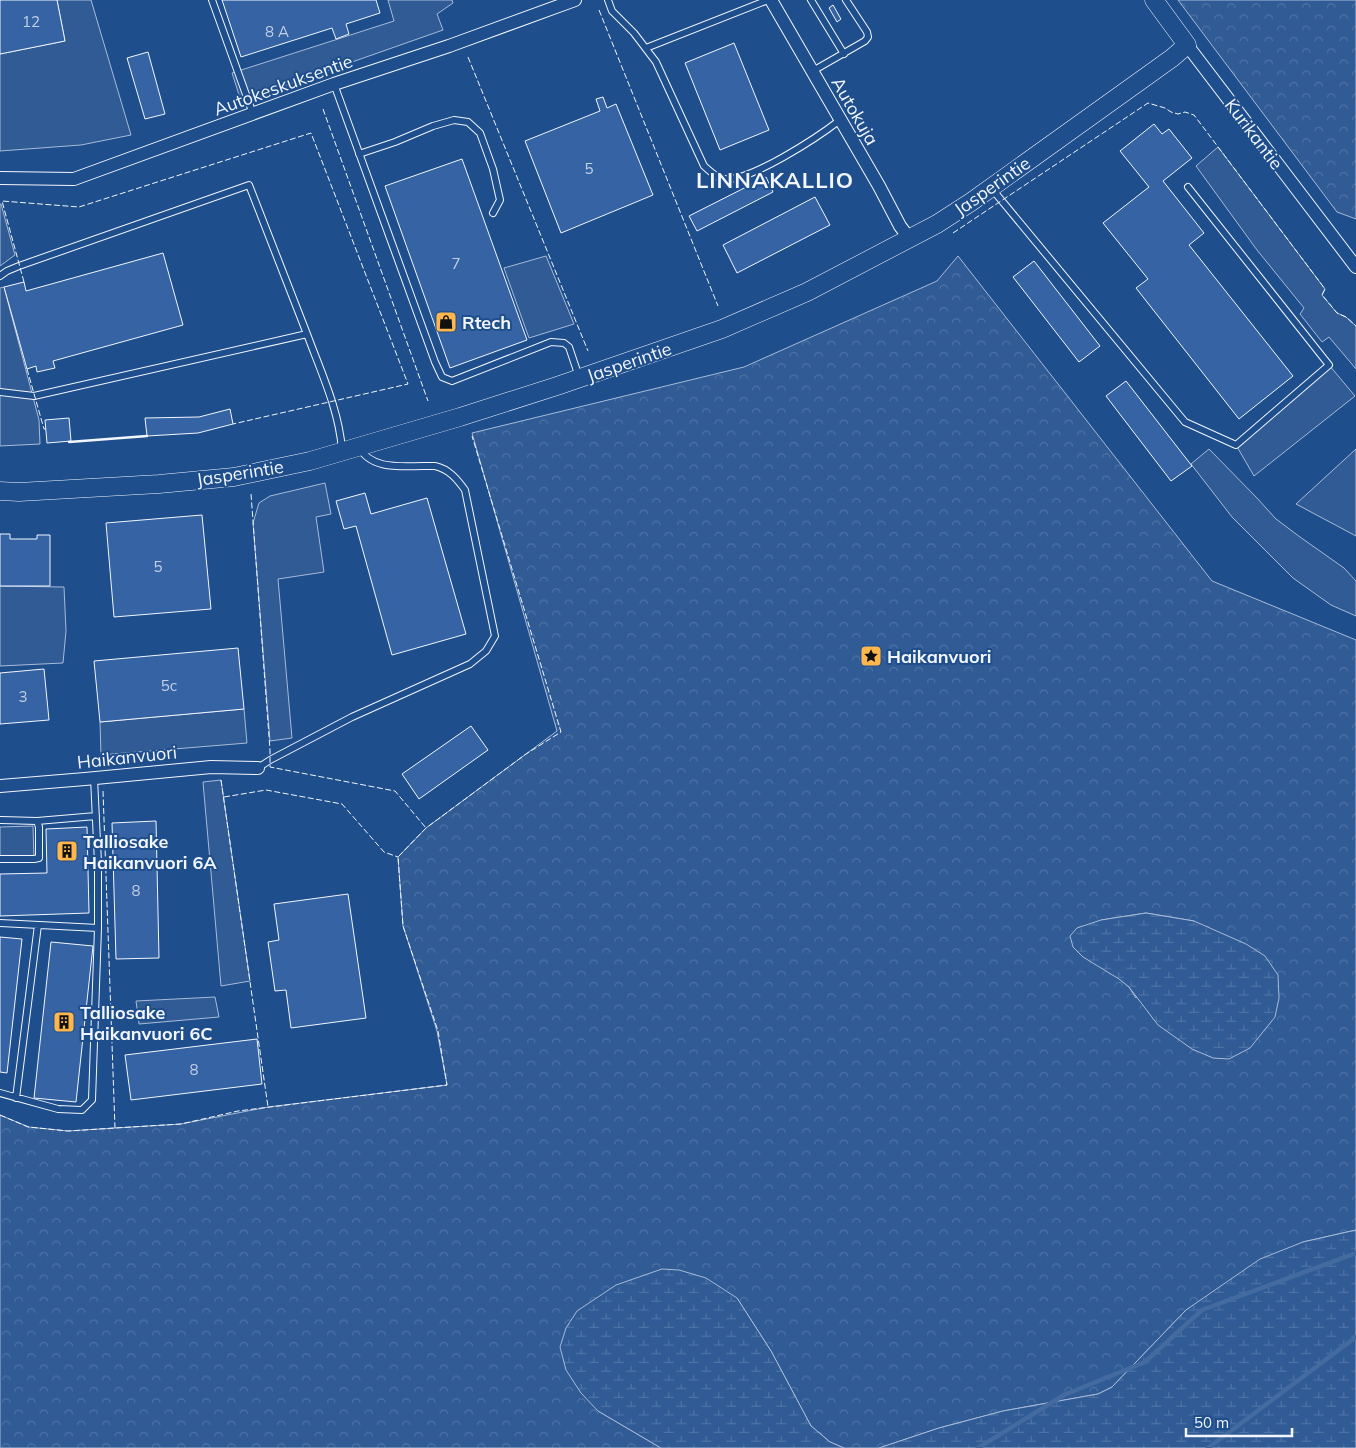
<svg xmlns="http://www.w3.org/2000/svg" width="1356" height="1448" font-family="Mulish,sans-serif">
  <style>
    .forest { fill: url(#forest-crowns); stroke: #a8bbd7; fill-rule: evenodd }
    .wetland { fill: url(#wetland-marsh); stroke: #a8bbd7 }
    .built { fill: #305b95; stroke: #a8bbd7 }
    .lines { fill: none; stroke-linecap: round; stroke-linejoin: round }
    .stream { stroke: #446ba0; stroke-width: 4.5 }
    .building { fill: #3563a3; stroke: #f2f6ff }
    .service-casing { stroke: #f2f6ff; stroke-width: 8 }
    .minor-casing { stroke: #f2f6ff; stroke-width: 14 }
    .secondary-casing { stroke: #f2f6ff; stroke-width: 19 }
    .service { stroke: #1f4e8c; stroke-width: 6 }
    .minor { stroke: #1f4e8c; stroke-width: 12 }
    .secondary { stroke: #1f4e8c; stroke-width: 18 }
    .fence { stroke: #f2f6ff; stroke-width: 1; stroke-dasharray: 6 2.5; stroke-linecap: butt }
    .wall { stroke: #f2f6ff; stroke-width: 2.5 }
    .labels { text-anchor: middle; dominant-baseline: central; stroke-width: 4; stroke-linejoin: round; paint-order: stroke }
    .number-label { font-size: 15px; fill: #c3d1e8 }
    .street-label { font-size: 18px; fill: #f2f6ff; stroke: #1f4e8c }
    .poi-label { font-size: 18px; font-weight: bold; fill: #f2f6ff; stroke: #1f4e8c; text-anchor: start }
    .district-label { font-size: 22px; font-weight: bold; letter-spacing: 1px; fill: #f2f6ff; stroke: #1f4e8c }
  </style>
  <defs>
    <pattern id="forest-crowns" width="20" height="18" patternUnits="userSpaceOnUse" patternTransform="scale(1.25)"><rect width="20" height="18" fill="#305b95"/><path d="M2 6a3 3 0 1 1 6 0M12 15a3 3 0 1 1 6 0" fill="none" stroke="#4e73a5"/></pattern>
    <pattern id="wetland-marsh" width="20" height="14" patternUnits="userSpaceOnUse" patternTransform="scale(1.25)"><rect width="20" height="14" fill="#305b95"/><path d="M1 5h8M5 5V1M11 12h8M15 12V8" fill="none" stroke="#4e73a5"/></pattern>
  </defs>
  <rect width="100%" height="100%" fill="#1f4e8c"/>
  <!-- forest -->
  <path class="forest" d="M 1178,0 L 1356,0 L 1356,219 L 1337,212 Z
    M 958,256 L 1212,581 L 1356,640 L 1356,1230 L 1303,1242 L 1186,1310 L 1112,1387 L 1098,1394 L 1003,1411 L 939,1428 L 879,1448 L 844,1448 L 830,1442 L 811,1426 L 771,1351 L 737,1298 L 598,1411 L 661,1448 L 0,1448 L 0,1115 L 29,1127 L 68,1131 L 115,1128 L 181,1124 L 268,1107 L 447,1085 L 437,1031 L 403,926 L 398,857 L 426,828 L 557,731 L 472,433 L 744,367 L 937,281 ZM 1146,913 L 1194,921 L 1136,998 L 1129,987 L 1119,979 L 1101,920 Z"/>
  <!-- wetland -->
  <path class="wetland" d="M 1146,913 L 1194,921 L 1246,944 L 1265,956 L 1278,975 L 1279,998 L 1275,1017 L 1250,1048 L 1229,1059 L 1213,1058 L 1192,1049 L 1158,1025 L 1129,987 L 1119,979 L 1083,957 L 1073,947 L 1070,936 L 1077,928 L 1101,920 Z
    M 1356,1230 L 1356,1448 L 879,1448 L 939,1428 L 1003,1411 L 1098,1394 L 1112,1387 L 1186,1310 L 1260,1259 L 1303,1242 Z
    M 662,1269 L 679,1270 L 706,1278 L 737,1298 L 771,1351 L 811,1426 L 830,1442 L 844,1448 L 661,1448 L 598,1411 L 581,1393 L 566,1370 L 560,1347 L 566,1328 L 577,1311 L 616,1285 Z"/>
  <!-- built -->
  <path class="built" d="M 57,0 L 91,0 L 131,135 L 81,145 L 0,151 L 0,54 L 65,41 Z
    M 388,0 L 452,0 L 453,3 L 437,14 L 443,30 L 241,101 L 232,73 L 394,21 Z
    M 1218,147 L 1325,289 L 1322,295 L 1337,313 L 1346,317 L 1356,326 L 1356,369 L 1329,337 L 1322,342 L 1300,314 L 1304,308 L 1257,250 L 1196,166 Z
    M 0,204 L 1,204 L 15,255 L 0,266 Z
    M 546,256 L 574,324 L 529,338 L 504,268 Z
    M 4,287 L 39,420 L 40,444 L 0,446 L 0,288 Z
    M 1329,365 L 1355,396 L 1254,476 L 1236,445 Z
    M 1209,449 L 1256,497 L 1276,519 L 1300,537 L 1344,568 L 1356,581 L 1356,616 L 1331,605 L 1293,578 L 1232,517 L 1191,464 Z
    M 1356,449 L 1356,536 L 1296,504 Z
    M 325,483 L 331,514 L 316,517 L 324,572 L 278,579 L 292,738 L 270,741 L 253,523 L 259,503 L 270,496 Z
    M 0,586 L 64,587 L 66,631 L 63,663 L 0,666 Z
    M 244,709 L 247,743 L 101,755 L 100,722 Z
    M 221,780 L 250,981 L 221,986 L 203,782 Z
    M 33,826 L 34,859 L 0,859 L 0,827 Z
    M 215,997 L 219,1017 L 139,1024 L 136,1001 Z"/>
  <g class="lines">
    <!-- stream -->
    <path class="stream" d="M 978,1448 L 1064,1395 L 1145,1362 L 1202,1310 L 1356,1253
      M 1208,1448 L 1356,1337"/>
  </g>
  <!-- building -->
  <path class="building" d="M 0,0 L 57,0 L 65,41 L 0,54 Z
    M 222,0 L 376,0 L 380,13 L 346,24 L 349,34 L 336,39 L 332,28 L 241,57 Z
    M 833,5 L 841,19 L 837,22 L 829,8 Z
    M 734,43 L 769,130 L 720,150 L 685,63 Z
    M 148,52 L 165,114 L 145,119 L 127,58 Z
    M 603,97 L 607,108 L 616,104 L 653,195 L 561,233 L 525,141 L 600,111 L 596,99 Z
    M 1154,124 L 1162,134 L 1169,129 L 1192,158 L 1163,181 L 1204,233 L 1189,245 L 1293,376 L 1239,419 L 1136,288 L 1148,279 L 1103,223 L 1149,187 L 1120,151 Z
    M 462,159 L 527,340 L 450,368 L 385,186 Z
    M 766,177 L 773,192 L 697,231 L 689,216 Z
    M 815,197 L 830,225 L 737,273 L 723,245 Z
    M 163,253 L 183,325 L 53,361 L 55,368 L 37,372 L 36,366 L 27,369 L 4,287 L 24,282 L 26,291 Z
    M 1034,261 L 1100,346 L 1079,362 L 1013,277 Z
    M 1126,381 L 1192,466 L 1171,481 L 1106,396 Z
    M 230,409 L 233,424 L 198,433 L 147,436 L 145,418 L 199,417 Z
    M 69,418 L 71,441 L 47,443 L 45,420 Z
    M 365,493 L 371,514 L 427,498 L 466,634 L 392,655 L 356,526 L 344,529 L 336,501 Z
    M 202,515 L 211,609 L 114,617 L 106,523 Z
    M 0,534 L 10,534 L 10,539 L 37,539 L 37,535 L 50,535 L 50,586 L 0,586 Z
    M 238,648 L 244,709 L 100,722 L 94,661 Z
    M 44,669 L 49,720 L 0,724 L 0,673 Z
    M 471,726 L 488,750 L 419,799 L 402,774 Z
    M 156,821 L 159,958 L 116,959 L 112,823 Z
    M 87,827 L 89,913 L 0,916 L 0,874 L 47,873 L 46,829 Z
    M 348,894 L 366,1018 L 291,1028 L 286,990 L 275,991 L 268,942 L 279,940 L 274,904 Z
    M 0,937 L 22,939 L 7,1073 L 0,1072 Z
    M 51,942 L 93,946 L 76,1102 L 34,1098 Z
    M 257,1039 L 262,1084 L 131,1100 L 125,1055 Z"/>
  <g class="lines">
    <!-- service casing -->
    <g class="service-casing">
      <path id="service" d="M 212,0 L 253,114
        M 608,0 L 612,11 L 634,33 L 656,62 L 704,166 C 710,171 716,178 724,179 C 750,182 818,137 840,120
        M 811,0 L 844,54
        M 646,48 L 768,0
        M 811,72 L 865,41 L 868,37 L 867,32 L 846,0
        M 334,84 L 435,362 L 442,377 L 452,381 L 551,342 L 564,343 L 569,347 L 579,377
        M 359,154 L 395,142 L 433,126 L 454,120 L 468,122 L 480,133 L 493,169 L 500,200 L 493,213
        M 992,189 L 1185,422 L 1236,445 L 1329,365 L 1188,187
        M 0,276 L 7,271 L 19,266 L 249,185 L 307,334
        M 0,392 L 34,396 L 307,334 C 321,372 339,410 342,450
        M 258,768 L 270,760 L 352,717 L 470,664 L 486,651 L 495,636 L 465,490 C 457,479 449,469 435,466 C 431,466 427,466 423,466 C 401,466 371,470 359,447
        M 37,821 L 96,816
        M 0,859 L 34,859 L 39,858 L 39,827 L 37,821 L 1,820
        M 0,923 L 98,928
        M 0,1093 L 58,1109 L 82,1110 L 92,1100 L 98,928 L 98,863 L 94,778
        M 16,1098 L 38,925"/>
    </g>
    <!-- minor casing -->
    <g class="minor-casing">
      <path id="minor" d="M 771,0 L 879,186 L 900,226 L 909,238
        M 1187,45 L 1356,267
        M 0,178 L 74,179 L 334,84 L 449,46 L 575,0
        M 0,786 L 85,779 L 211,767 L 258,768"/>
    </g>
    <!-- secondary casing -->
    <g class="secondary-casing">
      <path id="secondary" d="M 0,491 L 19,492 L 159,484 L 234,477 L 310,461 L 460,417 L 557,386 L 722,329 L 807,292 L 937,224 L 971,202 L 1172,58 L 1187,45 L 1154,0"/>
    </g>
    <!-- service -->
    <use href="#service" class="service"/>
    <!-- minor -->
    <use href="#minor" class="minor"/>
    <!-- secondary -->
    <use href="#secondary" class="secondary"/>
    <!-- fence -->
    <path class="fence" d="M 599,10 L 718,306
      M 468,57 L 588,351
      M 323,109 L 428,401
      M 953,233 L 1148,103 L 1165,108 L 1171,112 L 1178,114 L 1185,112 L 1194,115 L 1325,289 L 1322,295 L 1337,313 L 1346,317 L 1356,326
      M 24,282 L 2,201 L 79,207 L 311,133 L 408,384 L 233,424
      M 27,369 L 44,429 L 46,429
      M 251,494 L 270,750 L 270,767 L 395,791 L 426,828
      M 221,780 L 268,1107
      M 103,791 L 115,1128
      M 224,797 L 266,790 L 342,804 L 384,852 L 398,857
      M 0,1115 L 28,1127 L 68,1131 L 115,1128 L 181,1124 L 238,1111 L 447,1085 L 438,1031 L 403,926 L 398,857 L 426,828 L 526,754 L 561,732 L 472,436"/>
    <!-- wall -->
    <path class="wall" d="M 69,442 L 147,436"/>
  </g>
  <!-- icons -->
  <defs>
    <g id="shop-square" transform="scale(1.125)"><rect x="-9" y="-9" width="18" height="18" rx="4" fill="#ffb74d" stroke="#1f4e8c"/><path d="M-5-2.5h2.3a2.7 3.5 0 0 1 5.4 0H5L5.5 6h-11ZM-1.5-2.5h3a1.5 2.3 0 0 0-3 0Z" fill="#111"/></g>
    <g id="sight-square" transform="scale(1.125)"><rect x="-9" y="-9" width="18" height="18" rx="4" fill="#ffb74d" stroke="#1f4e8c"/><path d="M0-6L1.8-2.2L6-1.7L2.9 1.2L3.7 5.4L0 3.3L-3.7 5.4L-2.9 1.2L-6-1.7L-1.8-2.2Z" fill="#111"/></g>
    <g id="building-square" transform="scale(1.125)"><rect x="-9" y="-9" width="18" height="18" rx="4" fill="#ffb74d" stroke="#1f4e8c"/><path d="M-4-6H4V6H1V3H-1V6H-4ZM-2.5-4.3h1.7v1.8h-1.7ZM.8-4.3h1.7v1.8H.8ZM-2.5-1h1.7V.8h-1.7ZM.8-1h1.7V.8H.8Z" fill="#111"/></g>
  </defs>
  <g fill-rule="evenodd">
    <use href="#shop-square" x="446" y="322"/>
    <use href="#sight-square" x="871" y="656"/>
    <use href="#building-square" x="67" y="851"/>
    <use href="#building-square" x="64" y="1022"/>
  </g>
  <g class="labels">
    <!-- number labels -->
    <g class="number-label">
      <text x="31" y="21">12</text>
      <text x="277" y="31">8 A</text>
      <text x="589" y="168">5</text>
      <text x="456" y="263">7</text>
      <text x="158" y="566">5</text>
      <text x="169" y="685">5c</text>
      <text x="23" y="696">3</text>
      <text x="136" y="890">8</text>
      <text x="194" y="1069">8</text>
    </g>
    <!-- street labels -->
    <g class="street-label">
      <text transform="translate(283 85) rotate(-20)">Autokeskuksentie</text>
      <text transform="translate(855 111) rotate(60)">Autokuja</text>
      <text transform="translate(1254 134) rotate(53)">Kurikantie</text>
      <text transform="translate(992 186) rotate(-35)">Jasperintie</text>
      <text transform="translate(629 362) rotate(-19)">Jasperintie</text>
      <text transform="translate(240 473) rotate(-9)">Jasperintie</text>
      <text transform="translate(127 757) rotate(-6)">Haikanvuori</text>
    </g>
    <!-- poi labels -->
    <g class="poi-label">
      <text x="462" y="322">Rtech</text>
      <text x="887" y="656">Haikanvuori</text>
      <text x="83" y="841">Talliosake<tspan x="83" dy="21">Haikanvuori 6A</tspan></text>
      <text x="80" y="1012">Talliosake<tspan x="80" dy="21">Haikanvuori 6C</tspan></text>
    </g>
    <!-- district labels -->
    <g class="district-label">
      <text x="775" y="180">LINNAKALLIO</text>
    </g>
  </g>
  <!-- scale -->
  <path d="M1186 1428v8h106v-8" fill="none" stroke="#f2f6ff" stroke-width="2.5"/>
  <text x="1194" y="1428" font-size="15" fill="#f2f6ff" stroke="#1f4e8c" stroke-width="4" paint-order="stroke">50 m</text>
</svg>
